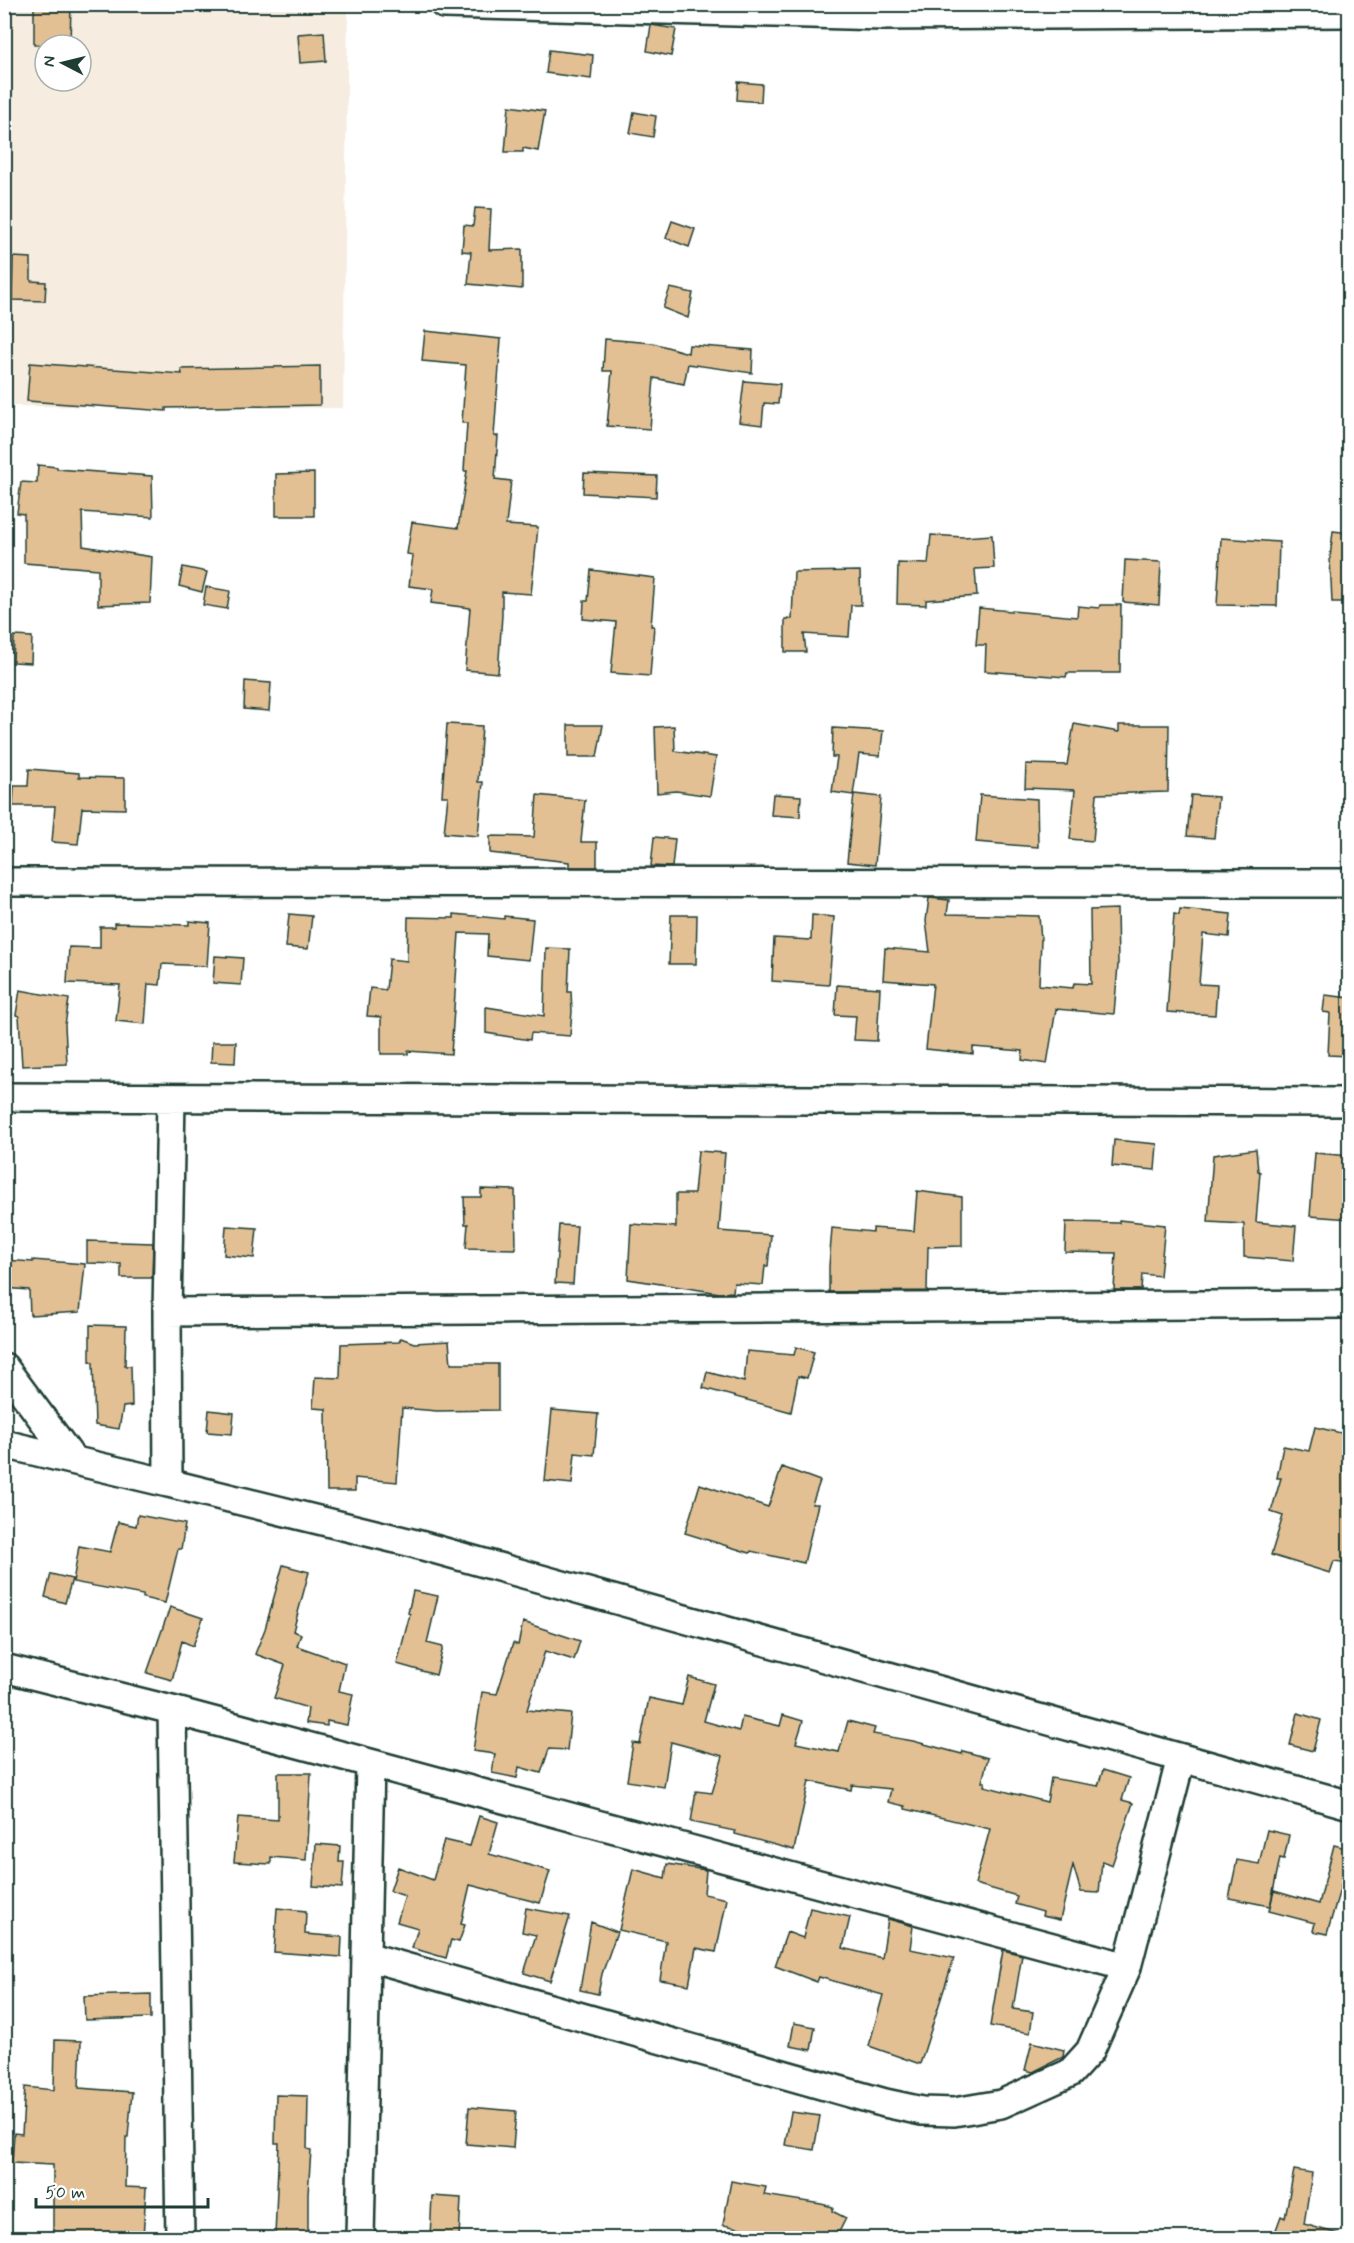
<svg xmlns="http://www.w3.org/2000/svg" width="1354" height="2243" font-family="Mynerve,sans-serif">
  <style>
    .built { fill: #f6ecdf; fill-rule: evenodd }
    .building { fill: #e2c094; stroke: #1f3d34; stroke-width: 1.5 }
    .lines { fill: none; stroke-linecap: round; stroke-linejoin: round }
    .minor-casing { stroke: #1f3d34; stroke-width: 32 }
    .minor { stroke: #fff; stroke-width: 27 }
  </style>
  <rect width="100%" height="100%" fill="#fff"/>
  <filter id="ink" filterUnits="userSpaceOnUse"><feTurbulence type="fractalNoise" baseFrequency=".0167" numOctaves="2"/><feDisplacementMap in="SourceGraphic" scale="12" xChannelSelector="R" yChannelSelector="G"/><feConvolveMatrix kernelMatrix="1 2 1 2 8 2 1 2 1" color-interpolation-filters="sRGB"/></filter>
  <g filter="url(#ink)">
    <!-- built -->
    <path class="built" d="M 4,5 L 348,5 L 343,408 L 10,406 ZM 45,45 L 81,45 L 81,81 L 45,81 Z"/>
    <!-- building -->
    <path class="building" d="M 34,4 L 71,4 L 70,45 L 34,45 Z
      M 651,25 L 676,29 L 671,56 L 647,51 Z
      M 324,32 L 326,61 L 300,63 L 298,34 Z
      M 549,50 L 593,55 L 591,79 L 546,73 Z
      M 738,82 L 762,84 L 761,102 L 737,100 Z
      M 509,106 L 545,111 L 538,151 L 523,148 L 523,152 L 505,152 Z
      M 634,112 L 656,116 L 653,137 L 630,133 Z
      M 475,208 L 491,209 L 489,250 L 522,249 L 522,289 L 468,284 L 471,252 L 462,251 L 464,225 L 473,226 Z
      M 672,221 L 695,229 L 689,247 L 666,238 Z
      M 13,257 L 31,258 L 31,281 L 46,282 L 45,301 L 12,300 Z
      M 670,288 L 693,293 L 688,318 L 663,308 Z
      M 425,331 L 501,339 L 494,436 L 498,436 L 495,479 L 511,481 L 506,525 L 538,527 L 531,594 L 502,592 L 502,615 L 498,673 L 465,670 L 470,608 L 431,603 L 433,589 L 409,586 L 413,555 L 407,554 L 412,522 L 458,528 L 467,471 L 464,471 L 467,423 L 462,423 L 466,365 L 422,361 Z
      M 605,339 L 653,343 L 688,353 L 689,345 L 753,350 L 752,373 L 688,364 L 684,384 L 654,378 L 650,429 L 607,426 L 612,371 L 603,371 Z
      M 30,363 L 182,374 L 181,369 L 320,366 L 320,405 L 166,408 L 166,411 L 27,401 Z
      M 744,381 L 780,384 L 778,404 L 764,403 L 762,425 L 739,422 Z
      M 38,465 L 57,467 L 57,469 L 152,476 L 153,517 L 82,512 L 83,546 L 152,557 L 150,603 L 98,605 L 98,569 L 24,563 L 24,514 L 17,513 L 21,482 L 37,483 Z
      M 314,473 L 314,516 L 276,516 L 276,474 Z
      M 584,473 L 657,476 L 656,497 L 583,493 Z
      M 1333,531 L 1350,533 L 1350,602 L 1332,602 L 1330,558 Z
      M 931,535 L 963,537 L 992,535 L 994,568 L 975,569 L 977,596 L 926,600 L 926,605 L 897,604 L 898,563 L 928,564 Z
      M 1221,538 L 1279,542 L 1277,606 L 1217,605 Z
      M 1125,560 L 1161,562 L 1159,605 L 1123,602 Z
      M 183,567 L 207,572 L 202,592 L 179,586 Z
      M 591,570 L 655,578 L 651,626 L 654,626 L 650,676 L 611,673 L 616,622 L 583,619 L 584,601 L 588,601 Z
      M 860,571 L 861,605 L 851,605 L 849,637 L 804,634 L 806,652 L 785,652 L 785,619 L 792,619 L 794,572 Z
      M 206,587 L 230,591 L 227,609 L 203,605 Z
      M 1100,605 L 1121,605 L 1120,673 L 1067,673 L 1066,677 L 985,671 L 986,645 L 976,645 L 979,608 L 1077,617 L 1078,606 L 1099,608 Z
      M 14,636 L 32,637 L 31,663 L 13,662 Z
      M 245,681 L 271,683 L 269,711 L 244,709 Z
      M 447,724 L 482,726 L 478,782 L 483,782 L 478,836 L 444,833 L 448,796 L 442,796 Z
      M 1074,724 L 1119,732 L 1119,725 L 1169,725 L 1168,792 L 1097,794 L 1093,841 L 1070,839 L 1075,790 L 1025,788 L 1026,764 L 1067,765 Z
      M 568,725 L 603,725 L 597,757 L 568,757 Z
      M 674,726 L 675,751 L 716,757 L 710,796 L 676,791 L 657,793 L 655,727 Z
      M 833,728 L 883,731 L 880,756 L 859,754 L 853,795 L 832,792 L 837,757 L 832,757 Z
      M 29,769 L 79,773 L 79,777 L 125,778 L 125,809 L 82,808 L 78,844 L 52,842 L 55,806 L 13,806 L 14,786 L 28,786 Z
      M 773,794 L 801,796 L 800,817 L 771,815 Z
      M 854,794 L 881,797 L 875,865 L 847,862 Z
      M 537,795 L 585,800 L 581,842 L 597,842 L 597,867 L 569,867 L 569,862 L 490,853 L 490,836 L 534,837 Z
      M 980,795 L 1037,799 L 1038,847 L 976,842 Z
      M 1191,795 L 1218,797 L 1214,838 L 1187,836 Z
      M 654,837 L 675,839 L 672,867 L 651,866 Z
      M 929,898 L 949,900 L 947,914 L 1039,916 L 1041,940 L 1039,985 L 1073,988 L 1074,983 L 1091,984 L 1090,910 L 1117,909 L 1118,965 L 1114,1014 L 1056,1009 L 1047,1064 L 1022,1060 L 1023,1051 L 973,1047 L 973,1054 L 926,1049 L 933,984 L 883,980 L 885,948 L 930,952 L 926,921 Z
      M 1180,909 L 1231,914 L 1229,937 L 1203,934 L 1199,984 L 1217,985 L 1215,1015 L 1167,1012 L 1174,914 L 1179,915 Z
      M 289,914 L 312,916 L 308,949 L 286,947 Z
      M 454,914 L 504,919 L 504,916 L 533,919 L 529,960 L 487,956 L 488,934 L 459,933 L 451,1054 L 408,1051 L 408,1054 L 381,1054 L 381,1017 L 367,1016 L 370,988 L 386,990 L 389,959 L 407,961 L 408,917 L 454,918 Z
      M 671,915 L 697,915 L 696,964 L 669,964 Z
      M 812,915 L 834,917 L 829,985 L 772,981 L 774,938 L 811,940 Z
      M 189,921 L 210,923 L 207,966 L 162,964 L 160,985 L 148,984 L 145,1024 L 116,1021 L 120,985 L 67,983 L 69,947 L 100,948 L 100,927 L 114,927 L 114,923 L 189,925 Z
      M 546,948 L 570,949 L 568,992 L 571,992 L 572,1011 L 570,1036 L 531,1033 L 530,1040 L 486,1033 L 486,1007 L 544,1016 Z
      M 215,956 L 243,958 L 241,985 L 213,983 Z
      M 837,985 L 880,988 L 877,1041 L 854,1040 L 856,1016 L 835,1015 Z
      M 20,990 L 69,999 L 65,1025 L 67,1064 L 22,1066 L 19,1016 L 16,1015 Z
      M 1325,995 L 1350,998 L 1350,1056 L 1328,1055 L 1330,1013 L 1323,1012 Z
      M 212,1042 L 236,1042 L 235,1063 L 211,1062 Z
      M 1114,1140 L 1157,1144 L 1155,1170 L 1112,1166 Z
      M 1256,1149 L 1258,1171 L 1260,1172 L 1256,1222 L 1296,1226 L 1293,1261 L 1244,1257 L 1244,1224 L 1208,1222 L 1213,1155 Z
      M 698,1151 L 725,1153 L 719,1231 L 771,1235 L 768,1266 L 765,1266 L 763,1285 L 734,1283 L 733,1292 L 720,1293 L 628,1279 L 631,1224 L 676,1227 L 676,1194 L 694,1194 Z
      M 1315,1153 L 1350,1156 L 1350,1219 L 1310,1216 Z
      M 481,1189 L 515,1190 L 516,1249 L 466,1248 L 468,1224 L 465,1224 L 464,1197 L 481,1197 Z
      M 917,1191 L 962,1197 L 962,1246 L 928,1247 L 927,1291 L 829,1292 L 829,1266 L 832,1228 L 873,1232 L 873,1228 L 914,1231 Z
      M 1119,1220 L 1165,1225 L 1160,1276 L 1142,1274 L 1141,1290 L 1114,1290 L 1116,1253 L 1065,1252 L 1066,1222 L 1119,1223 Z
      M 559,1225 L 577,1226 L 573,1284 L 555,1283 Z
      M 226,1226 L 257,1228 L 254,1258 L 224,1255 Z
      M 87,1241 L 153,1243 L 152,1278 L 121,1278 L 121,1264 L 87,1263 Z
      M 4,1260 L 33,1262 L 33,1260 L 85,1264 L 80,1312 L 30,1315 L 29,1290 L 4,1288 Z
      M 90,1325 L 126,1326 L 125,1366 L 131,1366 L 132,1406 L 123,1407 L 119,1429 L 95,1425 L 93,1362 L 90,1362 Z
      M 401,1338 L 414,1343 L 449,1341 L 451,1364 L 498,1364 L 498,1410 L 437,1411 L 402,1408 L 397,1482 L 355,1478 L 355,1491 L 327,1491 L 326,1409 L 313,1408 L 315,1377 L 340,1378 L 341,1344 L 399,1342 Z
      M 796,1347 L 814,1352 L 807,1378 L 798,1376 L 791,1412 L 703,1388 L 707,1372 L 744,1382 L 747,1351 L 794,1355 Z
      M 209,1410 L 234,1413 L 232,1434 L 207,1432 Z
      M 552,1410 L 598,1414 L 594,1455 L 575,1453 L 572,1484 L 545,1481 Z
      M 1315,1427 L 1350,1435 L 1350,1563 L 1334,1561 L 1330,1573 L 1271,1555 L 1283,1516 L 1271,1512 L 1281,1478 L 1277,1478 L 1283,1446 L 1309,1451 Z
      M 782,1467 L 820,1481 L 812,1504 L 818,1504 L 804,1563 L 751,1551 L 750,1553 L 685,1533 L 700,1484 L 768,1507 Z
      M 138,1515 L 185,1524 L 181,1549 L 178,1549 L 165,1603 L 143,1598 L 143,1595 L 73,1582 L 79,1546 L 110,1552 L 118,1522 L 136,1526 Z
      M 283,1565 L 309,1572 L 293,1631 L 301,1634 L 297,1646 L 345,1663 L 339,1691 L 353,1694 L 347,1725 L 327,1721 L 327,1726 L 306,1723 L 308,1708 L 274,1698 L 285,1665 L 255,1654 L 265,1629 Z
      M 51,1574 L 72,1579 L 65,1603 L 45,1597 Z
      M 413,1591 L 438,1596 L 427,1643 L 443,1647 L 436,1675 L 397,1664 L 410,1614 L 408,1613 Z
      M 170,1607 L 203,1618 L 193,1646 L 182,1641 L 172,1680 L 147,1673 Z
      M 523,1622 L 580,1641 L 574,1660 L 545,1651 L 527,1710 L 571,1714 L 567,1750 L 549,1749 L 541,1773 L 519,1767 L 517,1778 L 492,1773 L 495,1754 L 473,1751 L 482,1692 L 497,1694 L 513,1643 L 518,1645 Z
      M 689,1677 L 714,1684 L 704,1721 L 739,1731 L 742,1717 L 780,1726 L 783,1715 L 803,1721 L 796,1743 L 839,1752 L 848,1721 L 875,1728 L 873,1734 L 913,1741 L 962,1754 L 963,1751 L 988,1758 L 982,1782 L 985,1782 L 984,1786 L 1047,1802 L 1051,1778 L 1098,1786 L 1103,1770 L 1129,1778 L 1122,1800 L 1133,1803 L 1112,1865 L 1102,1861 L 1099,1893 L 1081,1892 L 1073,1865 L 1060,1920 L 1042,1916 L 1043,1912 L 1015,1904 L 1017,1896 L 975,1884 L 990,1829 L 905,1809 L 905,1806 L 888,1802 L 891,1789 L 852,1785 L 851,1790 L 809,1781 L 794,1850 L 735,1834 L 735,1831 L 691,1822 L 696,1791 L 712,1793 L 723,1756 L 671,1742 L 664,1787 L 627,1781 L 633,1743 L 640,1744 L 649,1698 L 682,1705 Z
      M 1298,1713 L 1321,1720 L 1313,1751 L 1290,1745 Z
      M 278,1773 L 311,1773 L 306,1860 L 271,1857 L 271,1864 L 234,1862 L 238,1817 L 278,1820 Z
      M 479,1816 L 498,1822 L 489,1854 L 550,1871 L 540,1903 L 470,1885 L 461,1924 L 465,1925 L 459,1942 L 451,1940 L 446,1958 L 412,1948 L 418,1928 L 397,1922 L 405,1896 L 390,1891 L 398,1867 L 433,1880 L 444,1840 L 470,1846 Z
      M 1267,1830 L 1289,1835 L 1284,1859 L 1280,1858 L 1270,1906 L 1229,1898 L 1237,1860 L 1259,1864 Z
      M 316,1844 L 340,1846 L 339,1862 L 344,1862 L 342,1888 L 313,1886 Z
      M 1334,1845 L 1350,1849 L 1350,1883 L 1342,1882 L 1327,1934 L 1313,1931 L 1315,1923 L 1269,1911 L 1274,1891 L 1319,1904 Z
      M 667,1864 L 706,1870 L 704,1894 L 727,1899 L 716,1952 L 696,1948 L 689,1985 L 660,1980 L 666,1941 L 619,1930 L 633,1869 L 665,1878 Z
      M 277,1908 L 306,1911 L 305,1934 L 342,1937 L 341,1957 L 274,1952 Z
      M 526,1908 L 570,1916 L 550,1981 L 524,1973 L 536,1935 L 522,1932 Z
      M 810,1908 L 850,1917 L 843,1948 L 882,1958 L 888,1919 L 913,1926 L 910,1949 L 954,1958 L 920,2064 L 869,2046 L 883,1995 L 819,1977 L 817,1982 L 775,1966 L 787,1932 L 803,1938 Z
      M 591,1922 L 617,1932 L 602,1974 L 598,1994 L 580,1990 Z
      M 1003,1950 L 1022,1955 L 1013,2009 L 1033,2012 L 1030,2033 L 990,2026 Z
      M 151,1994 L 151,2018 L 85,2020 L 84,1996 Z
      M 794,2023 L 815,2027 L 811,2050 L 790,2046 Z
      M 55,2040 L 81,2041 L 79,2088 L 132,2092 L 128,2137 L 126,2137 L 125,2187 L 146,2188 L 143,2238 L 53,2238 L 53,2165 L 12,2163 L 14,2133 L 22,2134 L 25,2087 L 54,2090 Z
      M 1032,2042 L 1064,2050 L 1063,2057 L 1033,2072 L 1025,2070 Z
      M 276,2095 L 308,2096 L 307,2149 L 311,2150 L 308,2194 L 308,2237 L 275,2236 L 279,2143 L 275,2143 Z
      M 469,2107 L 516,2111 L 513,2148 L 466,2144 Z
      M 791,2112 L 820,2116 L 814,2150 L 785,2145 Z
      M 1294,2170 L 1312,2173 L 1304,2224 L 1338,2234 L 1337,2238 L 1273,2238 L 1281,2216 L 1285,2218 Z
      M 731,2181 L 766,2187 L 764,2195 L 821,2204 L 833,2207 L 832,2211 L 846,2218 L 836,2238 L 758,2238 L 761,2232 L 723,2225 Z
      M 432,2196 L 461,2198 L 459,2238 L 430,2237 Z"/>
    <g class="lines">
      <!-- minor casing -->
      <g class="minor-casing">
        <path id="minor" d="M 444,4 L 883,16 L 1350,13
          M 4,882 L 1350,883
          M 4,1097 L 1350,1102
          M 167,1312 L 1350,1304
          M 4,1367 L 73,1460
          M 4,1444 L 168,1483 L 167,1312 L 171,1098
          M 168,1483 L 416,1544 L 1350,1805
          M 4,1668 L 172,1710 L 180,2238
          M 172,1710 L 370,1763 L 366,1956 L 885,2103 L 922,2111 L 954,2112 L 1001,2104 L 1070,2073 L 1090,2051 L 1127,1967
          M 370,1763 L 1127,1967 L 1181,1758
          M 360,2238 L 366,1956"/>
      </g>
      <!-- minor -->
      <use href="#minor" class="minor"/>
    </g>
  </g>
  <!-- margin -->
  <rect width="1354" height="2243" fill="none" stroke="#fff" stroke-width="24"/>
  <rect x="12" y="12" width="1330" height="2219" fill="none" stroke="#1f3d34" stroke-width="2" filter="url(#ink)"/>
  <!-- north arrow -->
  <g transform="translate(63 63) rotate(277)"><circle r="28" fill="#ffffff" stroke="#a5b1ae" stroke-width="1.5"/>
  <path d="M0-4.5L10 22L0 15L-10 22Z" fill="#1f3d34"/>
  <text y="-9" font-size="16" font-weight="bold" text-anchor="middle" fill="#1f3d34">N</text>
  </g>
  <!-- scale -->
  <path d="M36 2198v9h172v-9" fill="none" stroke="#1f3d34" stroke-width="3"/>
  <text x="45" y="2198" font-size="18" fill="#1f3d34" stroke="#ffffff" stroke-width="4.5" paint-order="stroke">50 m</text>
</svg>
